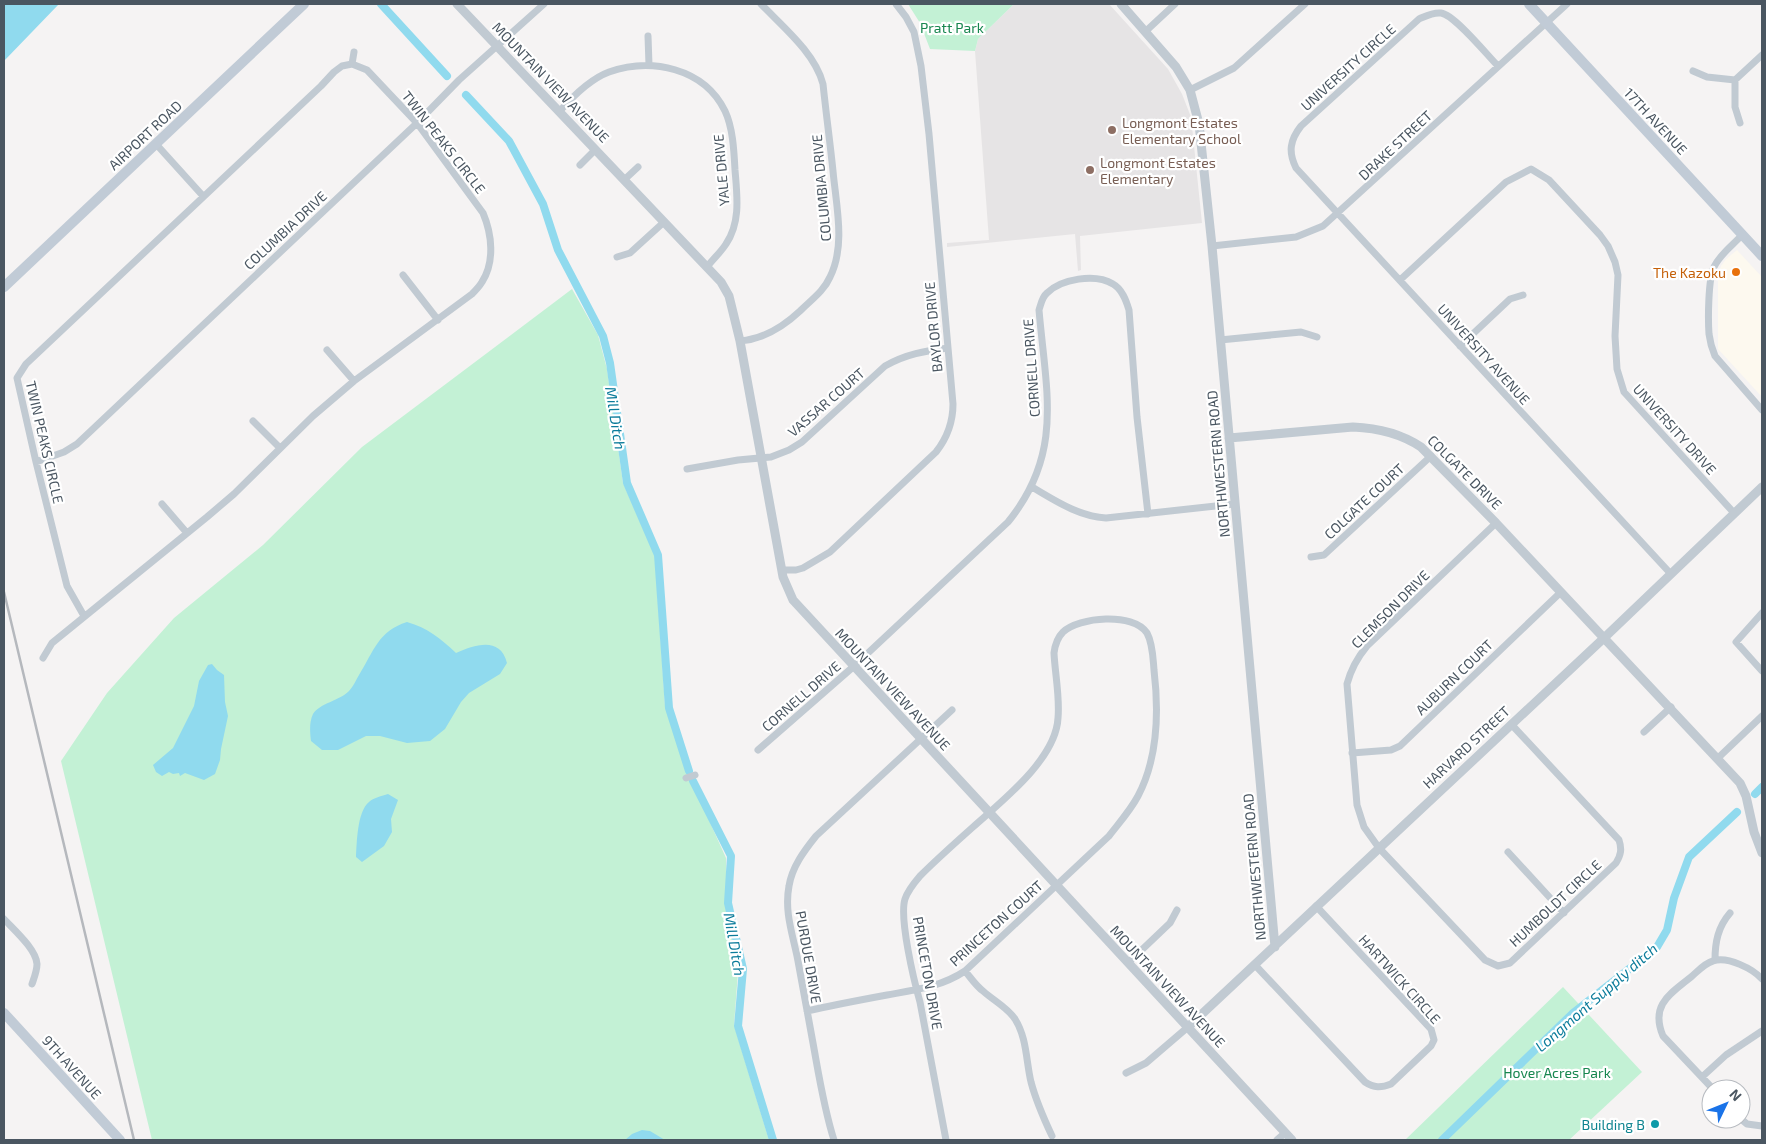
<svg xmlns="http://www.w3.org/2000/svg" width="1766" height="1144" font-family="'Exo 2',sans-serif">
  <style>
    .commercial { fill: #fdf9ef }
    .education { fill: #e6e4e5 }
    .green { fill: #c3f1d5 }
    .water { fill: #90daee }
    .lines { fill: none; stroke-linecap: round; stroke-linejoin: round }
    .canal { stroke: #90daee; stroke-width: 8 }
    .minor { stroke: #c1cad2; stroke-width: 7 }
    .tertiary { stroke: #c1cad2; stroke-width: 9 }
    .secondary { stroke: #c1cbd6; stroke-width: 10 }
    .rail { stroke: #b5b8bd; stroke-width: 2.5 }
    .education-dot { fill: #8d6e63; stroke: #fff; stroke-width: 2 }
    .food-dot { fill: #e8710a; stroke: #fff; stroke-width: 2 }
    .culture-dot { fill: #0f9aa8; stroke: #fff; stroke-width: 2 }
    .labels { text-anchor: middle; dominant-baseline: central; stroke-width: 4.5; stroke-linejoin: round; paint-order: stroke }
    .park-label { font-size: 14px; fill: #17864f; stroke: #fff }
    .street-label { font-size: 14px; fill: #4a5661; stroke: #fff }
    .education-label { font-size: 14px; fill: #785e54; stroke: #fff; text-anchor: start }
    .food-label { font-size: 14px; fill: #c56008; stroke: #fff; text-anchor: end }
    .culture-label { font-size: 14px; fill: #0d838f; stroke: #fff; text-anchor: end }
    .water-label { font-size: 15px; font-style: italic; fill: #0c7c9b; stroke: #fff }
  </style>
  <rect width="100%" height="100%" fill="#f5f3f3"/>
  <!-- commercial -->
  <path class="commercial" d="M 1737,250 L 1762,277 L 1762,397 L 1718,349 L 1718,277 L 1721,266 L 1726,259 Z"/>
  <!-- education -->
  <path class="education" d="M 1014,4 L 1109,4 L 1168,69 L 1182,94 L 1191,117 L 1202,223 L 1080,236 L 1081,270 L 1078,271 L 1075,234 L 947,247 L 947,243 L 989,240 L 975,51 L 978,39 Z"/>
  <!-- green -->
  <path class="green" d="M 908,4 L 1014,4 L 978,39 L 975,51 L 930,49 L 920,23 Z
    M 572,289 L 598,335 L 607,369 L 623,483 L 655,556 L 665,706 L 685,767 L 726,858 L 726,907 L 738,972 L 734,1025 L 769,1140 L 152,1140 L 61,761 L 107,693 L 174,618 L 263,545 L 362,447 Z
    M 1563,987 L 1642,1072 L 1569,1140 L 1405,1140 Z"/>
  <!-- water -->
  <path class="water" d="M 4,4 L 59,4 L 4,61 Z
    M 407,622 C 428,628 440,638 456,653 C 475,645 500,636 507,663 L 500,674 L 469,693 L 461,702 L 445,729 L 430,741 L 407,743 L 380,736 L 366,736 L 338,750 L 322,750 L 311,741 C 310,733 309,722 313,714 C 320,703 339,701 349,691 C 353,687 356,680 359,675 C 374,651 378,631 407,622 Z
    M 212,664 L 217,670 L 224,675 L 225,702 L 228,716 L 221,749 L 220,760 L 215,774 L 204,780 L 185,773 L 180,776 L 179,773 L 173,774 L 169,772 L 162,776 L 156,772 L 153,765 L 173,748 L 194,706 L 199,681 L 208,665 Z
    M 388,794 L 398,800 L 391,819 L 392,832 L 384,846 L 362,862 L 356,857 C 357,842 357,812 369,802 C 373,798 382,796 388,794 Z
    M 642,1130 L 650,1131 L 665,1140 L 625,1140 L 632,1134 Z"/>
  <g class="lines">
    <!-- canal -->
    <path class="canal" d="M 381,4 L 447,76
      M 466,95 L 509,141 L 543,204 L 558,250 L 603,336 L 610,363 L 627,483 L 658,555 L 669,708 L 689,771
      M 693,781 L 731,856 L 728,903 L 743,969 L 738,1026 L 773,1140
      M 1755,794 L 1762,787
      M 1442,1140 L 1572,1014 L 1657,947 L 1667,930 L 1674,898 L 1689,857 L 1737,812"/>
    <!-- minor -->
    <path class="minor" d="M 1146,31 L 1175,4
      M 648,36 L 649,65
      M 352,64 L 354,52
      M 1498,66 C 1487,55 1455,15 1441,13 C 1433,12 1426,16 1419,19 L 1301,126 C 1290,140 1288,152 1296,168 L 1670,573
      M 1693,71 L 1707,77 L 1735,80 L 1762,55
      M 1735,80 L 1735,107 L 1740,123
      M 1190,90 L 1234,68 L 1305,4
      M 559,112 C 573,96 590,79 609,72 C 651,57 704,68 725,111 C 733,128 734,151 735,170 C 737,195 741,222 726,244 C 721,252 713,259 707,267
      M 156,144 L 203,196
      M 580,165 L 595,150
      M 624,180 L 638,167
      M 1742,235 C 1733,245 1720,254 1714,267 C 1708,279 1708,320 1709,334 C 1710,342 1712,349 1715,356 L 1762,410
      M 1212,246 L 1296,237 L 1323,226 L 1567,4
      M 617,257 L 630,253 L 664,222
      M 403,275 L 438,320
      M 1400,280 L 1506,182 L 1531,169 L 1549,180 L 1600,235 L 1608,246 L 1615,262 L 1618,275 L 1615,336 L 1617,369 L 1624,392 L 1734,513
      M 1220,340 L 1301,332 L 1317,337
      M 740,341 C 764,339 783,327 800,311 C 811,300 824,291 830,277 C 846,245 836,205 833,171 C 830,142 826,113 823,84 C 815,53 783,27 761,4
      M 1460,346 L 1510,299 L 1523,295
      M 327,350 L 354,381
      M 253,421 L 279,447
      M 36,462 L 64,452 L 77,444 L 417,123 L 459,80 L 544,4
      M 687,469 L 738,460 L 771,457 L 789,450 L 802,442 L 885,366 C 906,354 925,351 948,348
      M 1032,487 C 1056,501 1078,516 1106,518 L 1234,504
      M 162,504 L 187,533
      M 1496,523 L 1367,646 C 1357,658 1351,669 1347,684 L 1357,805 L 1364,827 L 1379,848 L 1485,960 L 1498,966 L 1510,963 L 1616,863 C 1621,855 1622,849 1619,840 L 1511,724
      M 1311,557 L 1324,555 L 1431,456
      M 782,570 L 796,570 L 803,568 L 830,552 L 936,452 C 947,438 953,422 953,404 L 929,134 L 921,66 L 914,32 L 906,17 L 896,4
      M 1762,613 L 1736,642 L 1762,671
      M 43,658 L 52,643 L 207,517 L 234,494 L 313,416 L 354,381 L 472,294 C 475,291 479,287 482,282 C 495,262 492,234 483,213 L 417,123 L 367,70 L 352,64 L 342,66 L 334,72 L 321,86 L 26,364 L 17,378 L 36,462 L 67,586 L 84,616
      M 1644,732 L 1671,707
      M 758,750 L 853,667 L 1008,522 C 1064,453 1046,392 1039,310 C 1041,304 1042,297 1047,293 C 1061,279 1095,273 1113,284 C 1122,289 1126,300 1129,310 L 1137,417 L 1148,514
      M 1352,753 L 1391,750 L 1400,746 L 1561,592
      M 1718,758 L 1762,716
      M 686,778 L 695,775
      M 1508,852 L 1564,913
      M 4,919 C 14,930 36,949 37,964 C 37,971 34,978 32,984
      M 1715,960 C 1715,942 1718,927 1730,913
      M 1128,963 L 1170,923 L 1177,910
      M 1255,965 L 1365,1082 C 1374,1088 1381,1088 1391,1084 L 1431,1046 L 1434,1040 L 1431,1029 L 1316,906
      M 965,971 C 971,978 976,986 983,991 C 994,1001 1007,1007 1015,1019 C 1027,1038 1026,1061 1031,1082 C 1036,1101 1044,1119 1052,1136
      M 807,1011 C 833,1005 860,1000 887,995 C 915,990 941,987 965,971 L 1109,836 C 1119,823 1130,811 1138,796 C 1158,758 1159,712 1154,670 C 1153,659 1153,644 1147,633 C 1133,612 1079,617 1063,632 C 1057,638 1055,645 1054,653 C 1055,674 1060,697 1058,718 C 1056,759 1002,801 973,827 C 955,843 937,859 920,876 C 914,883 908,890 905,899 C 899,918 914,981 920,1002 L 946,1140
      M 1126,1073 L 1146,1063 L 1188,1027
      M 1702,1077 L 1726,1055 L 1762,1031
      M 1713,1089 L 1663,1036 C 1650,1005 1670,994 1691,977 C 1698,971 1705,963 1713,961 C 1728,956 1753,969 1762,979
      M 1741,1119 L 1747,1124 L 1762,1126
      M 834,1140 C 824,1109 819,1076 813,1043 C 808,1016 803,988 798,961 C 793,935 784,912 789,886 C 792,867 804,851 816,836 L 952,710
      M 1277,1140 L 1285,1133"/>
    <!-- tertiary -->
    <path class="tertiary" d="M 457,4 L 721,282 L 729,296 L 740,341 L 783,577 L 793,600 L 1292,1140
      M 1121,4 L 1176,67 L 1190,90 L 1199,124 L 1212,246 L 1275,947
      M 1229,438 L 1353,427 C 1378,428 1400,433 1421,447 L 1496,523 L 1740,783 L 1746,796 L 1754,832 L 1762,853
      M 1188,1027 L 1604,638 L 1762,487"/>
    <!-- secondary -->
    <path class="secondary" d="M 1529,4 L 1762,256
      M 4,287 L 304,4
      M 4,1013 L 120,1140"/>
    <!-- rail -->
    <path class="rail" d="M 4,592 L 134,1140"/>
  </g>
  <!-- markers -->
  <g class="education-dot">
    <circle cx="1112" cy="130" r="5"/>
    <circle cx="1090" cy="170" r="5"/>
  </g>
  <circle class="food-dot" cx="1736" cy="272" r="5"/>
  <circle class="culture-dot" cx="1655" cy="1124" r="5"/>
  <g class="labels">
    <!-- park labels -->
    <g class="park-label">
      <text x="952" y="27">Pratt Park</text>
      <text x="1557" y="1072">Hover Acres Park</text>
    </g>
    <!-- street labels -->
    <g class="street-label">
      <text transform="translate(1348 67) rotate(-42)">UNIVERSITY CIRCLE</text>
      <text transform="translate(551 82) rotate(46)">MOUNTAIN VIEW AVENUE</text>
      <text transform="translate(1656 121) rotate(47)">17TH AVENUE</text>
      <text transform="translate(145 135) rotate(-43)">AIRPORT ROAD</text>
      <text transform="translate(444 142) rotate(52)">TWIN PEAKS CIRCLE</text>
      <text transform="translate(1395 145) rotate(-43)">DRAKE STREET</text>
      <text transform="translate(721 170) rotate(-95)">YALE DRIVE</text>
      <text transform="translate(821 188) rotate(-95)">COLUMBIA DRIVE</text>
      <text transform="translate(285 230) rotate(-43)">COLUMBIA DRIVE</text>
      <text transform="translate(933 327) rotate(-95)">BAYLOR DRIVE</text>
      <text transform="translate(1484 354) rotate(48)">UNIVERSITY AVENUE</text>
      <text transform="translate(1031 368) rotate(-94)">CORNELL DRIVE</text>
      <text transform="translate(826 402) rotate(-41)">VASSAR COURT</text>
      <text transform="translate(1675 429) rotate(48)">UNIVERSITY DRIVE</text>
      <text transform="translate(45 442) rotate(77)">TWIN PEAKS CIRCLE</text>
      <text transform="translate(1218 464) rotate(-95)">NORTHWESTERN ROAD</text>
      <text transform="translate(1465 472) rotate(45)">COLGATE DRIVE</text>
      <text transform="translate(1364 501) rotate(-43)">COLGATE COURT</text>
      <text transform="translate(1390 609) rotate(-45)">CLEMSON DRIVE</text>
      <text transform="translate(1454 677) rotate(-44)">AUBURN COURT</text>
      <text transform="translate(893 689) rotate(47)">MOUNTAIN VIEW AVENUE</text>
      <text transform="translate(801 696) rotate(-41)">CORNELL DRIVE</text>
      <text transform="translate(1466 747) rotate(-43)">HARVARD STREET</text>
      <text transform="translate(1254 867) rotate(-95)">NORTHWESTERN ROAD</text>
      <text transform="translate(1555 903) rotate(-43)">HUMBOLDT CIRCLE</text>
      <text transform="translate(996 923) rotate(-42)">PRINCETON COURT</text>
      <text transform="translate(809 957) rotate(80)">PURDUE DRIVE</text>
      <text transform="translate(928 973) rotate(80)">PRINCETON DRIVE</text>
      <text transform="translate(1400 979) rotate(48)">HARTWICK CIRCLE</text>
      <text transform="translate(1168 986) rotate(47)">MOUNTAIN VIEW AVENUE</text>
      <text transform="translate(72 1067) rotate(48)">9TH AVENUE</text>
    </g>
    <!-- education labels -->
    <g class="education-label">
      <text x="1122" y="122">Longmont Estates<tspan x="1122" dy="16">Elementary School</tspan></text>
      <text x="1100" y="162">Longmont Estates<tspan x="1100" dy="16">Elementary</tspan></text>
    </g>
    <!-- food labels -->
    <g class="food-label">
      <text x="1726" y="272">The Kazoku</text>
    </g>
    <!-- culture labels -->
    <g class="culture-label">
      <text x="1645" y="1124">Building B</text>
    </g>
    <!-- water labels -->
    <g class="water-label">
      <text transform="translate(616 418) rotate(81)">Mill Ditch</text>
      <text transform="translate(735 944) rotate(80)">Mill Ditch</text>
      <text transform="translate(1596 997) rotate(-41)">Longmont Supply ditch</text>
    </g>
  </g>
  <!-- border -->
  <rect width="1766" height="1144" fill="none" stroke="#4a5661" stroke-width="10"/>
  <!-- north arrow -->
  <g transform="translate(1726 1104) rotate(47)"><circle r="24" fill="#ffffff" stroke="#b7bbc0"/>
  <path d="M0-4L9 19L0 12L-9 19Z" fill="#1a73e8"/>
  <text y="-8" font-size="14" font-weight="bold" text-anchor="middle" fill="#4a5661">N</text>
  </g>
</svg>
